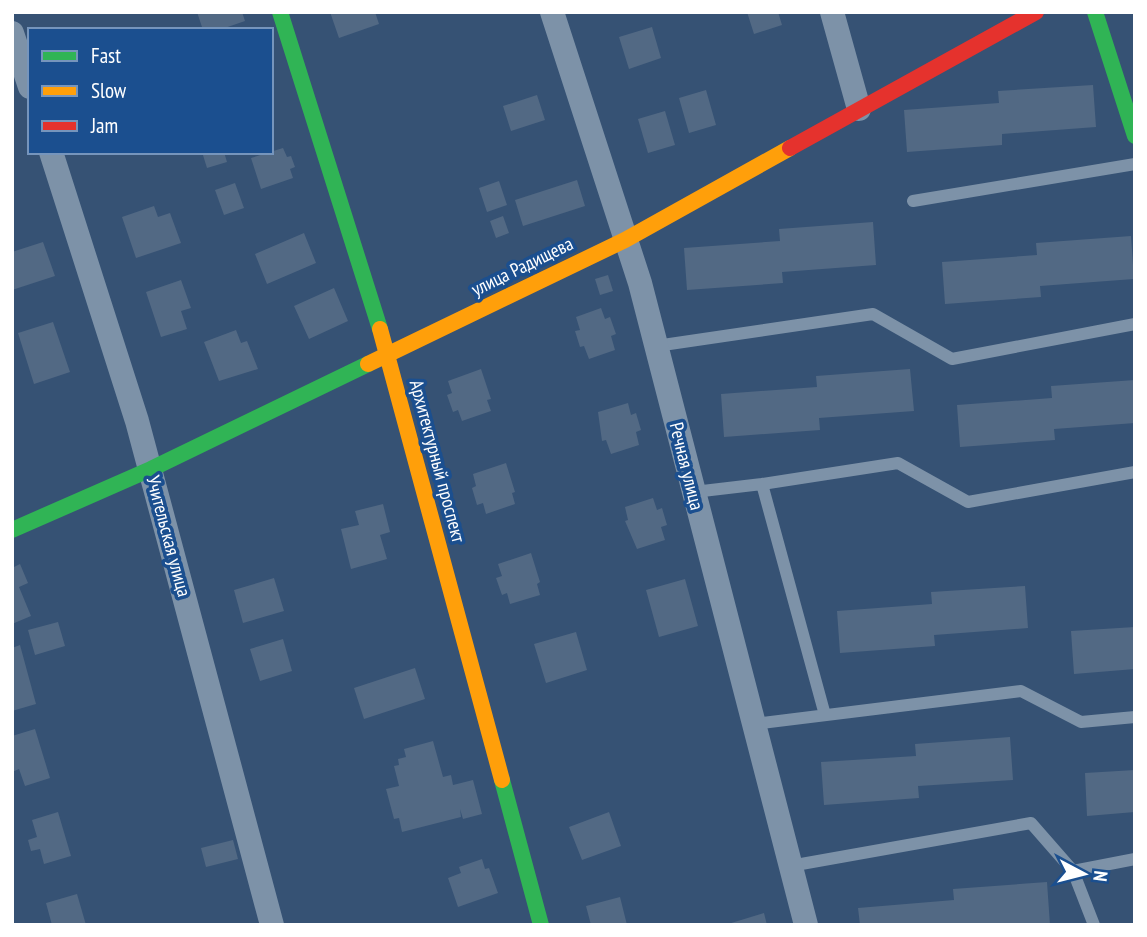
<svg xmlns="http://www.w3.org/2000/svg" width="1147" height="937" font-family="'PT Sans Narrow',sans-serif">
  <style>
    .building { fill: #526984 }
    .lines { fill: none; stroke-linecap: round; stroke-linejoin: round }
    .lane { stroke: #7d92a8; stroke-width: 12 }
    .street { stroke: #7d92a8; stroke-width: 24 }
    .fast { stroke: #30b455; stroke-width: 16 }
    .slow { stroke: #ff9f0a; stroke-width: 16 }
    .jam { stroke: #e5322d; stroke-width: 16 }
    .labels { text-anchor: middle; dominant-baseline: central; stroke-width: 7; stroke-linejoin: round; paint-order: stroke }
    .street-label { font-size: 19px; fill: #fff; stroke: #1b4f8f }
  </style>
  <rect width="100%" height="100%" fill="#365274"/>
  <!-- building -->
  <path class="building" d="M 197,12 L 242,12 L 245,21 L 219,30 L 203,30 Z
    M 330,12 L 375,12 L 379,24 L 339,38 Z
    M 747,12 L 778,12 L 782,25 L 754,34 Z
    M 652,27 L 661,58 L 629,69 L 619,37 Z
    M 1093,85 L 1096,127 L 1002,134 L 1002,145 L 907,152 L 904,110 L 999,103 L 998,91 Z
    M 706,90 L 716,125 L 689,133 L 679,98 Z
    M 537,95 L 545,120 L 511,131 L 503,106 Z
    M 665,111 L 675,145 L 648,153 L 638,119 Z
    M 283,148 L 287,157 L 291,156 L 295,167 L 290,169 L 293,178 L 261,189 L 251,158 Z
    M 202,152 L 224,152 L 227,162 L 207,168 Z
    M 577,180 L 585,206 L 523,226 L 515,200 Z
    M 499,181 L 507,205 L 487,212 L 479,188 Z
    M 235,183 L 244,208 L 224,215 L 215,190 Z
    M 154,206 L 158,217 L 170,213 L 181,243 L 136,258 L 122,217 Z
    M 503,216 L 509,233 L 496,238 L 490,221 Z
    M 873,222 L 876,265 L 782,272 L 783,283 L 687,290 L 684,248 L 780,241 L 779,229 Z
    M 304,233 L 316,263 L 267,284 L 255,254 Z
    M 1131,236 L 1134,279 L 1040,286 L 1041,297 L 945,304 L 942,262 L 1037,255 L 1036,243 Z
    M 43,242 L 55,276 L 12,290 L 12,252 Z
    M 608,275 L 613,291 L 600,295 L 595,279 Z
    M 181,280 L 191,308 L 181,311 L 187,329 L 161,337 L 146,292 Z
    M 334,288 L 348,321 L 309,339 L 294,306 Z
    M 601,308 L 605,319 L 610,317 L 616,334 L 611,336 L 615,350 L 589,359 L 584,346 L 580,347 L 575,331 L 580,330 L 576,317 Z
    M 53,322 L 70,372 L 34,384 L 18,333 Z
    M 236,330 L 241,343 L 247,341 L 258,369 L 219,381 L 204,342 Z
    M 481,369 L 491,399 L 487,400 L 491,411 L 462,421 L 458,410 L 453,412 L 447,395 L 452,393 L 448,381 Z
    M 910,369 L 914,411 L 819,418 L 820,430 L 724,437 L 721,394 L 817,387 L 816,376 Z
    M 1135,380 L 1135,423 L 1054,429 L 1055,440 L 960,447 L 957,405 L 1052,398 L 1051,386 Z
    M 628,403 L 631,415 L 636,413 L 641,430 L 636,432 L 639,445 L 611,454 L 606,440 L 602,441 L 598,412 Z
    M 506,463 L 515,492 L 512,493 L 515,504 L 486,514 L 483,503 L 477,505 L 472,488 L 476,486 L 473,474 Z
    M 653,498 L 657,510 L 662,508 L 667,525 L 661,527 L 665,540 L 637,549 L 625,521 L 628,520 L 625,507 Z
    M 383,504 L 390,532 L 380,535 L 387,559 L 351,569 L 341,529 L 359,525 L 355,511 Z
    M 531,553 L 540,582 L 537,584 L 540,595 L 510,604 L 507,593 L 502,595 L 496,578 L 502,576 L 498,564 Z
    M 20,564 L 28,583 L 19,587 L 31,616 L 12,624 L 12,568 Z
    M 274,578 L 284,611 L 243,623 L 234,590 Z
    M 685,579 L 698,626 L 659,637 L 646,590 Z
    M 1025,586 L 1028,628 L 934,635 L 935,646 L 840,653 L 837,611 L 932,604 L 931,592 Z
    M 58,622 L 65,646 L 35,655 L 28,630 Z
    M 1135,627 L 1135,669 L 1074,674 L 1071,631 Z
    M 576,632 L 587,670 L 546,683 L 534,644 Z
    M 283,639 L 292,671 L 260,681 L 250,649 Z
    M 20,645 L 36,704 L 12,711 L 12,648 Z
    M 415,668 L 425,699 L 364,719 L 354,688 Z
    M 35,729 L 50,778 L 25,786 L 19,769 L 12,772 L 12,736 Z
    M 1010,737 L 1013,780 L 918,786 L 919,798 L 824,805 L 821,762 L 916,756 L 915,744 Z
    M 433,741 L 443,777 L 451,775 L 453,785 L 473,780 L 482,814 L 463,819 L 460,809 L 461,817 L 402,832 L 399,818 L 394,819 L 386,789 L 399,786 L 394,766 L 399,765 L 398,759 L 406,757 L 404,749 Z
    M 1135,770 L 1135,812 L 1087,816 L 1085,773 Z
    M 58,812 L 71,856 L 44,864 L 40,849 L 31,851 L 28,840 L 37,837 L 32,820 Z
    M 609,812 L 621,846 L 582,860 L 569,827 Z
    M 233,840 L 238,859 L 206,867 L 201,848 Z
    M 482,859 L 485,869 L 489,868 L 498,893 L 458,907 L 448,878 L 461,873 L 459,867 Z
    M 1047,882 L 1050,925 L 860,925 L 858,908 L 954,900 L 953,889 Z
    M 77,894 L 86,925 L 52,925 L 46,903 Z
    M 620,897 L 627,925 L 591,925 L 586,906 Z
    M 764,913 L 767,925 L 728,925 L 728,924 Z"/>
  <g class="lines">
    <!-- lane -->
    <path class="lane" d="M 913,201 L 1135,164
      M 656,346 L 873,314 L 952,359 L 1135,324
      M 762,484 L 898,463 L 968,502 L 1135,472
      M 694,492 L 762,484 L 825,715
      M 754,724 L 1021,691 L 1081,722 L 1135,717
      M 790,866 L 1031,823 L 1073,871
      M 1094,925 L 1073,871 L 1135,859"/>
    <!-- street -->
    <path class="street" d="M 552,12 L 640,283 L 806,925
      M 832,12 L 859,109
      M 12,33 L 30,87
      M 51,152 L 137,421 L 272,925"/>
    <!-- fast -->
    <path class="fast" d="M 280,12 L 380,329
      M 1095,12 L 1135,136
      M 12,530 L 151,469 L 368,364
      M 502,780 L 541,925"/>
    <!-- slow -->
    <path class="slow" d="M 380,329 L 502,780
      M 368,364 L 625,240 L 790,148"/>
    <!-- jam -->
    <path class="jam" d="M 790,148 L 1036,12"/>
  </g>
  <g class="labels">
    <!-- street labels -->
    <g class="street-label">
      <text transform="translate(522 266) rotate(-26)">улица Радищева</text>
      <text transform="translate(438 461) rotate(75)">Архитектурный проспект</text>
      <text transform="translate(687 466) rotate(76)">Речная улица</text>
      <text transform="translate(169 536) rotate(75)">Учительская улица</text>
    </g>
  </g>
  <!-- border -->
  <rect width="1147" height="937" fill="none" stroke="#ffffff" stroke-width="28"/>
  <!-- legend -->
  <rect x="28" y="28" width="245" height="126" fill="#1b4f8f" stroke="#7695bc" stroke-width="2"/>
  <rect x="42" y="51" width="35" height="10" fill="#30b455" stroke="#7695bc" stroke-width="2"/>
  <text x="91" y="63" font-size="21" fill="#ffffff">Fast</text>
  <rect x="42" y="86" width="35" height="10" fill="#ff9f0a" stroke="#7695bc" stroke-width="2"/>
  <text x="91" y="98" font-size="21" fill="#ffffff">Slow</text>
  <rect x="42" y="121" width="35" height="10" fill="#e5322d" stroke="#7695bc" stroke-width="2"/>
  <text x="91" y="133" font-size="21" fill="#ffffff">Jam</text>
  <!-- north arrow -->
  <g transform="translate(1084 874) rotate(97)" stroke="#1b4f8f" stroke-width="5" paint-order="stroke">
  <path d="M0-5L12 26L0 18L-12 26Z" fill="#ffffff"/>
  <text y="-10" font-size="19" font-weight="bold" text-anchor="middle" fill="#ffffff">N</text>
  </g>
</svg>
